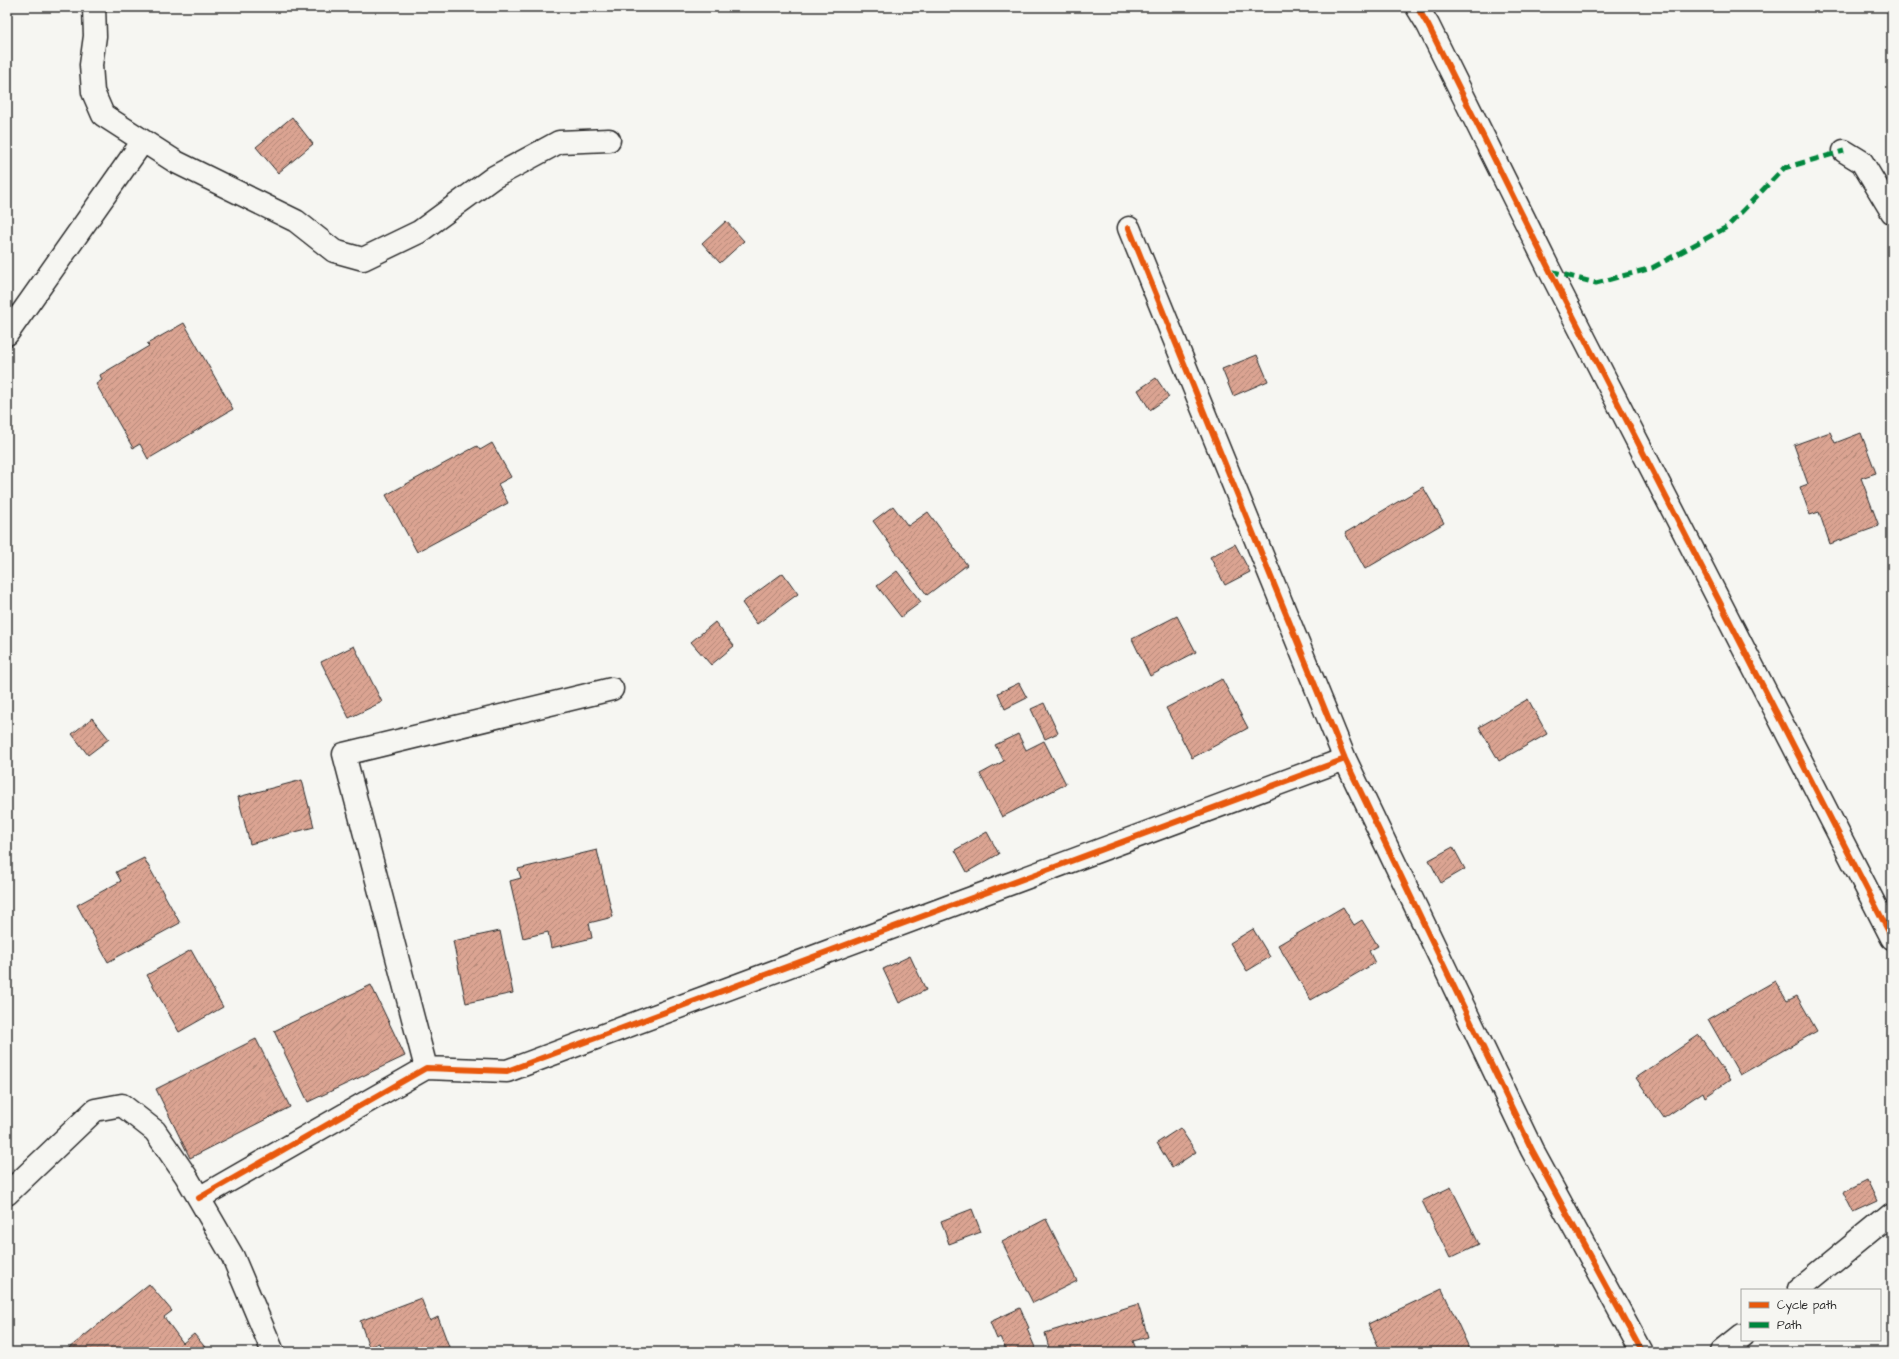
<svg xmlns="http://www.w3.org/2000/svg" width="1899" height="1359" font-family="'Architects Daughter',sans-serif">
  <style>
    .building { fill: url(#building-hatch); stroke: #2b2b2b }
    .lines { fill: none; stroke-linecap: round; stroke-linejoin: round }
    .minor-casing { stroke: #2b2b2b; stroke-width: 25 }
    .minor { stroke: #f6f6f2; stroke-width: 22 }
    .quiet { stroke: #00873e; stroke-width: 5; stroke-dasharray: 10 5; stroke-linecap: butt }
    .cycleway-casing { stroke: #f6f6f2; stroke-width: 8 }
    .cycleway { stroke: #e8590c; stroke-width: 6 }
  </style>
  <defs>
    <pattern id="building-hatch" width="6" height="6" patternUnits="userSpaceOnUse"><rect width="6" height="6" fill="#dba492"/><path d="M-1 1l2-2M0 6l6-6M5 7l2-2" fill="none" stroke="#b28677"/></pattern>
  </defs>
  <rect width="100%" height="100%" fill="#f6f6f2"/>
  <filter id="ink" filterUnits="userSpaceOnUse"><feTurbulence type="fractalNoise" baseFrequency=".025" numOctaves="2"/><feDisplacementMap in="SourceGraphic" scale="8" xChannelSelector="R" yChannelSelector="G"/><feConvolveMatrix kernelMatrix="1 2 1 2 8 2 1 2 1" color-interpolation-filters="sRGB"/></filter>
  <g filter="url(#ink)">
    <!-- building -->
    <path class="building" d="M 292,117 L 313,144 L 278,173 L 256,147 Z
      M 726,221 L 744,241 L 720,263 L 702,243 Z
      M 184,323 L 233,409 L 148,459 L 140,444 L 133,448 L 96,384 L 102,380 L 100,375 L 149,346 L 147,344 Z
      M 1257,355 L 1268,381 L 1233,396 L 1222,369 Z
      M 1156,378 L 1169,397 L 1150,410 L 1138,390 Z
      M 1830,432 L 1835,443 L 1861,433 L 1876,473 L 1861,478 L 1879,526 L 1830,544 L 1819,512 L 1810,515 L 1800,487 L 1808,484 L 1794,445 Z
      M 492,443 L 511,477 L 498,484 L 508,503 L 417,552 L 386,495 L 477,446 L 480,450 Z
      M 1423,487 L 1444,523 L 1365,569 L 1345,533 Z
      M 893,506 L 908,526 L 928,512 L 967,565 L 927,595 L 873,521 Z
      M 1235,544 L 1250,572 L 1225,585 L 1210,557 Z
      M 897,571 L 921,602 L 901,617 L 877,586 Z
      M 783,573 L 798,594 L 757,624 L 742,603 Z
      M 1177,616 L 1196,652 L 1150,676 L 1132,639 Z
      M 715,622 L 734,646 L 711,665 L 691,642 Z
      M 354,646 L 382,702 L 349,718 L 321,662 Z
      M 1222,679 L 1248,728 L 1192,758 L 1166,708 Z
      M 1019,683 L 1027,698 L 1005,709 L 998,693 Z
      M 1528,699 L 1547,734 L 1499,761 L 1479,727 Z
      M 1044,703 L 1058,733 L 1045,739 L 1031,709 Z
      M 92,718 L 109,739 L 88,755 L 72,734 Z
      M 1018,734 L 1026,750 L 1044,741 L 1066,784 L 1002,817 L 980,774 L 1004,761 L 995,745 Z
      M 302,780 L 314,827 L 250,844 L 238,797 Z
      M 987,832 L 999,854 L 967,872 L 955,850 Z
      M 1453,847 L 1465,869 L 1441,883 L 1429,860 Z
      M 597,850 L 613,917 L 589,923 L 592,938 L 551,948 L 548,932 L 523,938 L 510,881 L 521,878 L 518,869 Z
      M 144,858 L 180,923 L 108,962 L 77,905 L 121,881 L 116,872 Z
      M 1343,907 L 1354,925 L 1362,920 L 1378,946 L 1369,951 L 1375,963 L 1311,1000 L 1278,945 Z
      M 1253,929 L 1270,957 L 1247,971 L 1230,943 Z
      M 500,931 L 513,993 L 466,1003 L 453,941 Z
      M 191,950 L 223,1007 L 179,1032 L 147,975 Z
      M 910,956 L 926,990 L 899,1003 L 883,969 Z
      M 1775,981 L 1787,1001 L 1797,996 L 1817,1031 L 1740,1075 L 1708,1019 Z
      M 371,985 L 405,1056 L 308,1102 L 274,1031 Z
      M 1699,1035 L 1730,1080 L 1705,1097 L 1703,1092 L 1664,1118 L 1636,1078 Z
      M 256,1039 L 290,1107 L 190,1158 L 156,1089 Z
      M 1180,1128 L 1196,1152 L 1172,1168 L 1157,1143 Z
      M 1867,1180 L 1877,1201 L 1853,1212 L 1843,1192 Z
      M 1451,1187 L 1479,1244 L 1450,1258 L 1422,1201 Z
      M 972,1209 L 981,1232 L 949,1244 L 941,1221 Z
      M 1046,1219 L 1077,1281 L 1033,1303 L 1002,1242 Z
      M 149,1284 L 172,1311 L 164,1317 L 183,1343 L 194,1334 L 209,1352 L 64,1352 Z
      M 1442,1289 L 1471,1352 L 1381,1352 L 1368,1324 Z
      M 421,1298 L 430,1321 L 438,1317 L 451,1352 L 382,1352 L 379,1343 L 369,1347 L 360,1321 Z
      M 1138,1304 L 1148,1337 L 1133,1341 L 1137,1352 L 1050,1352 L 1045,1333 Z
      M 1020,1308 L 1029,1328 L 1027,1329 L 1037,1352 L 1007,1352 L 1000,1337 L 997,1339 L 990,1322 Z"/>
    <g class="lines">
      <!-- minor casing -->
      <g class="minor-casing">
        <path id="minor" d="M 94,7 L 95,36 L 91,65 L 93,92 L 103,115 L 176,162 L 296,221 L 334,251 L 363,259 L 419,232 L 494,177 L 559,142 L 609,140
          M 1417,7 L 1428,25 L 1550,271 L 1892,938
          M 1844,151 L 1862,162 L 1892,212
          M 1129,228 L 1345,759 L 1532,1150 L 1642,1352
          M 7,334 L 143,141
          M 426,1068 L 344,754 L 612,689
          M 7,1194 L 95,1110 L 122,1105 L 155,1131 L 186,1176 L 233,1257 L 273,1352
          M 199,1198 L 426,1068 L 507,1071 L 1345,759
          M 1798,1290 L 1892,1213
          M 1722,1352 L 1742,1336"/>
      </g>
      <!-- minor -->
      <use href="#minor" class="minor"/>
      <!-- quiet -->
      <path class="quiet" d="M 1550,271 L 1596,283 L 1652,268 L 1727,227 L 1784,168 L 1844,151"/>
      <!-- cycleway casing -->
      <g class="cycleway-casing">
        <path id="cycleway" d="M 1417,7 L 1428,25 L 1550,271 L 1892,938
          M 1129,228 L 1345,759 L 1532,1150 L 1642,1352
          M 199,1198 L 426,1068 L 507,1071 L 1345,759"/>
      </g>
      <!-- cycleway -->
      <use href="#cycleway" class="cycleway"/>
    </g>
  </g>
  <!-- margin -->
  <rect width="1899" height="1359" fill="none" stroke="#f6f6f2" stroke-width="24"/>
  <rect x="12" y="12" width="1875" height="1335" fill="none" stroke="#2b2b2b" stroke-width="1.5" filter="url(#ink)"/>
  <!-- legend -->
  <rect x="1741" y="1289" width="140" height="52" fill="#f6f6f2" stroke="#a5a5a2"/>
  <rect x="1749" y="1302" width="20" height="6" fill="#e8590c" stroke="#a5a5a2"/>
  <text x="1777" y="1309" font-size="12" fill="#2b2b2b">Cycle path</text>
  <rect x="1749" y="1322" width="20" height="6" fill="#00873e" stroke="#a5a5a2"/>
  <text x="1777" y="1329" font-size="12" fill="#2b2b2b">Path</text>
</svg>
